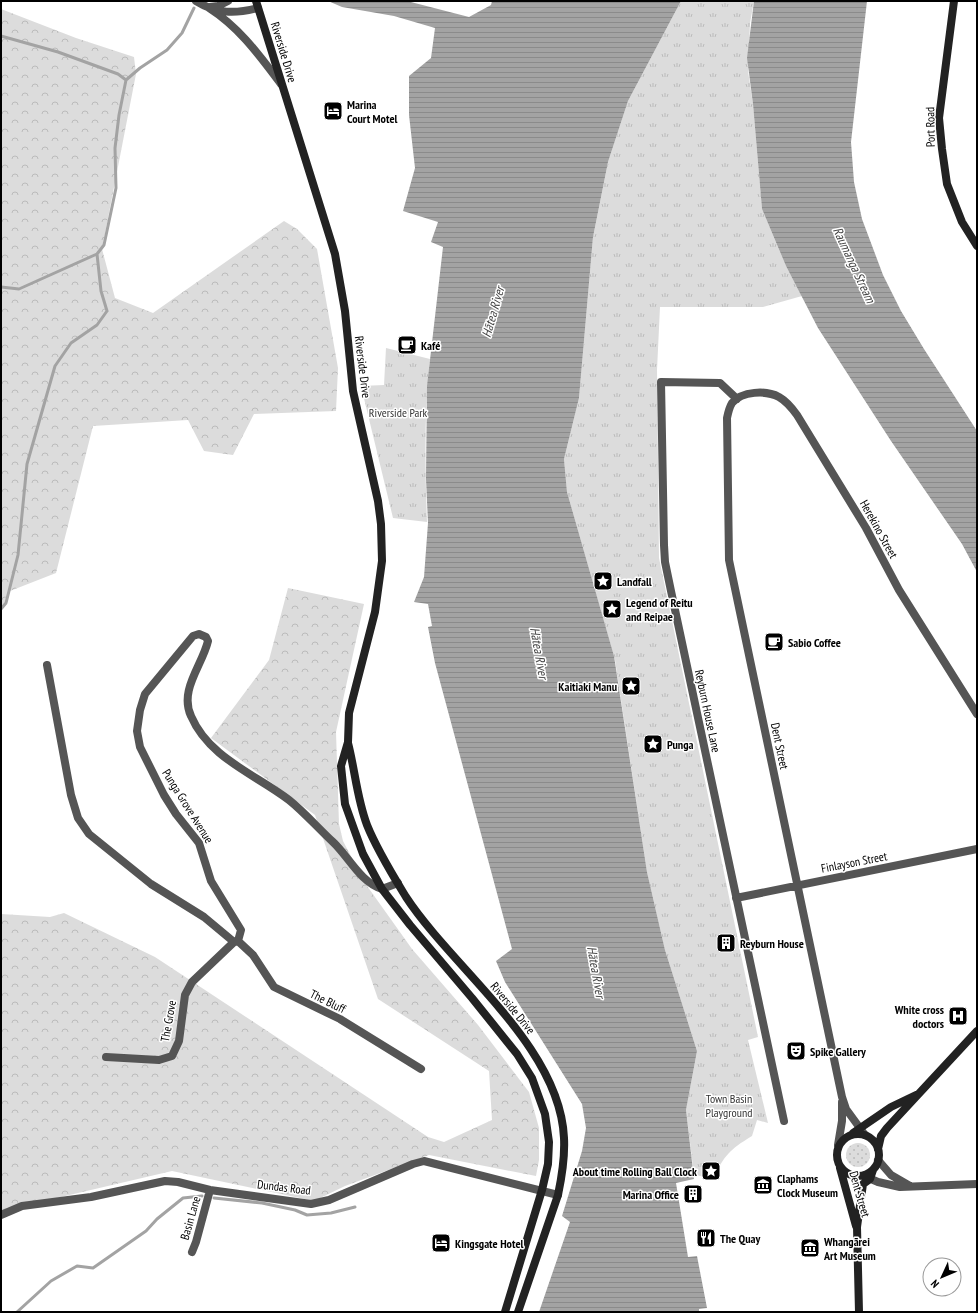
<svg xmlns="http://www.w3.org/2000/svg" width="978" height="1313" font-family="'PT Sans Narrow',sans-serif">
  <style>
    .grass { fill: url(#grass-dots) }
    .forest { fill: url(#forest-crowns) }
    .park { fill: url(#park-tufts) }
    .water { fill: url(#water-rules) }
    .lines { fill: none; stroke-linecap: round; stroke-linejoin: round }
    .stream { stroke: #a3a3a3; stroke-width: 3 }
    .street { stroke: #555; stroke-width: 8 }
    .secondary { stroke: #222; stroke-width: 8 }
    .labels { text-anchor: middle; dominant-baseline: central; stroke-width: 3; stroke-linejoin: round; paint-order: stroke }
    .street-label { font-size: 12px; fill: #000; stroke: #fff }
    .poi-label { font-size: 12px; font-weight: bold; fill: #000; stroke: #fff; text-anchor: start }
    .park-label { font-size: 12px; fill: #333; stroke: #fff }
    .water-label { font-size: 13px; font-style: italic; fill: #444; stroke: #fff }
  </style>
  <defs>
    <pattern id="grass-dots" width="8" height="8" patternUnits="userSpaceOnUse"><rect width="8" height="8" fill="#dcdcdc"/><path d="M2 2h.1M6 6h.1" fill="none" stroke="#bbb" stroke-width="1.8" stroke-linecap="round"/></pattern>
    <pattern id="forest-crowns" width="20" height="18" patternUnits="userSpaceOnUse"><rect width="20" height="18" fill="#dcdcdc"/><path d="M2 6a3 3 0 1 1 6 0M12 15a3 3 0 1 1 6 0" fill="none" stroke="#bbb"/></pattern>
    <pattern id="park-tufts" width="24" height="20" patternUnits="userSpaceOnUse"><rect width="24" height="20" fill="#dcdcdc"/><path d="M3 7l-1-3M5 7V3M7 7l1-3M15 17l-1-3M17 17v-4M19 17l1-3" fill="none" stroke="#bbb"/></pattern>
    <pattern id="water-rules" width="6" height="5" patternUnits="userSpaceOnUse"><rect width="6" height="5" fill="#a3a3a3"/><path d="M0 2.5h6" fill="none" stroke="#8b8b8b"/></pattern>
  </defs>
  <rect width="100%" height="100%" fill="#fff"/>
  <!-- grass -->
  <path class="grass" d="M846 1155a12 12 0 1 1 24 0a12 12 0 1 1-24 0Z"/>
  <!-- forest -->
  <path class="forest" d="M 1,9 L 76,38 L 134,57 L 136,74 L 102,249 L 115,298 L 153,313 L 284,221 L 297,229 L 317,249 L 338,368 L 336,411 L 254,414 L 233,455 L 204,451 L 188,420 L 93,426 L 56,573 L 10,591 L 1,611 Z
    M 288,588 L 364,604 L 336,732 L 339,824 L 343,841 L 365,883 L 412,949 L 478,1025 L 529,1092 L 539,1128 L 539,1160 L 536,1176 L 429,1155 L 345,1186 L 314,1201 L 172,1171 L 1,1211 L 1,914 L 50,917 L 64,913 L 155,957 L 428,1137 L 444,1142 L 492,1120 L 489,1071 L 378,999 L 315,815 L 211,738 L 269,660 Z"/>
  <!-- park -->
  <path class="park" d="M 681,1 L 754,1 L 750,23 L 748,71 L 753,104 L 762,209 L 786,266 L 802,296 L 763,307 L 660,307 L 657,370 L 659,558 L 758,1037 L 748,1040 L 768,1123 L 757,1120 L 752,1136 C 729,1150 725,1155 713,1178 L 694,1175 L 686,1110 L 697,1051 L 665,950 L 647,872 L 615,660 L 567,492 L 564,459 L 579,398 L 593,237 L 608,162 L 628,101 Z
    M 386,348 L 430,359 C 424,413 425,468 427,522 L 393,518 L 361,386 L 384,385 Z"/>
  <!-- water -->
  <path class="water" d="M 328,1 L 407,1 L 469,17 L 491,5 L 492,1 L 681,1 L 628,101 L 608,162 L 593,237 L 579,398 L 564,459 L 567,492 L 614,656 L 647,872 L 665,950 L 697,1051 L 686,1110 L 694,1179 L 676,1183 L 688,1257 L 697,1256 L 707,1308 L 699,1309 L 699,1312 L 539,1312 L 570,1222 L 562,1216 L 582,1151 L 586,1128 L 582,1104 L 505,982 L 496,961 L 512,949 L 435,663 L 428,627 L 432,626 L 428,604 L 414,602 L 424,577 L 428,523 L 426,479 L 427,386 L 443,247 L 431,242 L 438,222 L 403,211 L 415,168 L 409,115 L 409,76 L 431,58 L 435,28 L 394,16 L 342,7 Z
    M 754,1 L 867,1 L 851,142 L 854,182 L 862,219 L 883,275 L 901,311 L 924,349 L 977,431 L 977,572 L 962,544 L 891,441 L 818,328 L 786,266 L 762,209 L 753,104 L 747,58 Z"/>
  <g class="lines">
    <!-- stream -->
    <path class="stream" d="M 1,36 L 58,52 L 118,74 L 126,80
      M 1,287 L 19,289 L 97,254 L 104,245 L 116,188 L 115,148 L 119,115 L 126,80 L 140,68 L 167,50 L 182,33 L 194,8
      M 1,609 L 6,603 L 18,555 L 27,464 L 55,366 L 71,343 L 97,325 L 107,311 L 101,291 L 97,254
      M 214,1198 L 262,1203 L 295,1210 L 307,1215 L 331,1213 L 355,1207
      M 17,1312 L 51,1281 L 77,1266 L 93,1268 L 146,1231 L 157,1219 L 183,1198 L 202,1196"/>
    <!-- street -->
    <path class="street" d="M 196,1 C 217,14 235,14 258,8
      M 210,7 L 218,6 L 228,1
      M 209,8 C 240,28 259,55 281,84
      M 737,399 L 720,383 L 661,382 L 664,545 L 665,562 L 671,591 L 784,1121
      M 47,665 L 71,795 L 78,818 L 89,834 L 151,884 L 204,917 L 234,942
      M 736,898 L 977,849
      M 238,941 L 253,955 L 274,987 L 340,1019 L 421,1069
      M 106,1057 L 159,1060 L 172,1056 L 179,1041 L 185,995 L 192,982 L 234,942 L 238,941 L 241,930 L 211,881 L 199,843 L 176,814 L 164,795 L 140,747 L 137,731 L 140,710 L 145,694 L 193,636 L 199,634 L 206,637 L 208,641 C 202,666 179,690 191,716 C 209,758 255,774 289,800 C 304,812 318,828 333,842 C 349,857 360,882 382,889 L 398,883
      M 865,1135 L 846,1109 L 842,1097 L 729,560 L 727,418 C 728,413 729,408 732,403 C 742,391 766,390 779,397 C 786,401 792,408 797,415 L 866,528 L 899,590 L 977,714
      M 838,1145 L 842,1121 L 842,1102
      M 878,1160 L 891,1175 L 910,1186
      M 864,1176 L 878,1182 L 900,1187 L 977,1184
      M 1,1215 L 22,1206 L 91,1197 L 165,1181 L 178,1182 L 210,1190 L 311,1204 L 329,1200 L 413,1164 L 424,1161 L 558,1195
      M 192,1252 L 196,1242 L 210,1190"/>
    <!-- secondary -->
    <path class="secondary" d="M 256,1 L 335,254 L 345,311 L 353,391 L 378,501 L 381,524 L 382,561 L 375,612 L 349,713 L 348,742 L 341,766 L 345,804 L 363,854 L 382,889 L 410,925 L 472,998 L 517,1054 L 532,1078 L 545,1114 L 549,1142 L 548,1164 L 542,1190 L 505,1312
      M 954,1 L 939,118 L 942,149 L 947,184 L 962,222 L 977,246
      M 348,743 C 355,770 357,799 367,825 C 377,850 392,874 406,897 C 454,970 560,1046 564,1138 C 565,1157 562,1176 558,1195 L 518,1312
      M 853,1133 L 891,1107 L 916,1095
      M837 1155a21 21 0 1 1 42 0a21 21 0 1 1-42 0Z
      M 878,1149 L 881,1136 L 887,1128 L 977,1031
      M 840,1168 L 856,1226
      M 859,1312 L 857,1227 L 863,1184 L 870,1179 L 873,1170"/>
  </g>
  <!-- icons -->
  <defs>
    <g id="hotel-square" transform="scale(1)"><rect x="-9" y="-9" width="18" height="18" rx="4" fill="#000" stroke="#fff"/><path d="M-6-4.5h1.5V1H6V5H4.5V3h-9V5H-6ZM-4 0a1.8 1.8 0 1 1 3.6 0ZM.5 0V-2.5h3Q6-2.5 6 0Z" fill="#fff"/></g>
    <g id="cafe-square" transform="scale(1)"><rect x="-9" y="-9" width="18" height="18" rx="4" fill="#000" stroke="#fff"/><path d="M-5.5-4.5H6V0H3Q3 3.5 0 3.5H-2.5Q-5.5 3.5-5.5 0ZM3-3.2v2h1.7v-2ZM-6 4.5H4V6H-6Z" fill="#fff"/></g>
    <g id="sight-square" transform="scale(1)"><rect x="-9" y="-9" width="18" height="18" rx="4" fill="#000" stroke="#fff"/><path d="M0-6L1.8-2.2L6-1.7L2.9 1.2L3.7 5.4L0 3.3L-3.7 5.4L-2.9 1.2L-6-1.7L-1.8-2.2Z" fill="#fff"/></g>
    <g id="building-square" transform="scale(1)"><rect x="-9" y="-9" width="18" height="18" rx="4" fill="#000" stroke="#fff"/><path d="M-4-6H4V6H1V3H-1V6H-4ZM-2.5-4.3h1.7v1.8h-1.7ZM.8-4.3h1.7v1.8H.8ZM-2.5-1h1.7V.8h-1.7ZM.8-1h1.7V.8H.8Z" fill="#fff"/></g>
    <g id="hospital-square" transform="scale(1)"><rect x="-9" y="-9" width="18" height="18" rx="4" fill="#000" stroke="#fff"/><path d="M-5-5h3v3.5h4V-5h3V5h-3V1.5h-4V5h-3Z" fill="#fff"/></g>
    <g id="theatre-square" transform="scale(1)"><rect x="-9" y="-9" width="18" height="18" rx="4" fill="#000" stroke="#fff"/><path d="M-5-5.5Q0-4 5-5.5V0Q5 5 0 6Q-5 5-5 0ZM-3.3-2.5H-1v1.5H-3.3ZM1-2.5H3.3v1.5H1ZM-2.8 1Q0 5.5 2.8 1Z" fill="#fff"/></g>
    <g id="museum-square" transform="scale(1)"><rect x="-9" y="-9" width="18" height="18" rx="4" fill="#000" stroke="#fff"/><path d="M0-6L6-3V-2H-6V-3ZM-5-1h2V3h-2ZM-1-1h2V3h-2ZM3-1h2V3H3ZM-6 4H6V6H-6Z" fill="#fff"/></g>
    <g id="restaurant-square" transform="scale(1)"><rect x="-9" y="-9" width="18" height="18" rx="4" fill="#000" stroke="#fff"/><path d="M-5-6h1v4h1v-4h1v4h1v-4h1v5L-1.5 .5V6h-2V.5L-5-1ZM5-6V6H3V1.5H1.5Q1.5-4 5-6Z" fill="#fff"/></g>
  </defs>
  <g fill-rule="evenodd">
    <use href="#hotel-square" x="333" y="111"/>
    <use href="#cafe-square" x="407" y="345"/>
    <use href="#sight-square" x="603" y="581"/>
    <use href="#sight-square" x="612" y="609"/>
    <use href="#cafe-square" x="774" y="642"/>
    <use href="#sight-square" x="631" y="686"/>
    <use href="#sight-square" x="653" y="744"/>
    <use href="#building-square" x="726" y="943"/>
    <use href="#hospital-square" x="958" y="1016"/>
    <use href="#theatre-square" x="796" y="1051"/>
    <use href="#sight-square" x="711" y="1171"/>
    <use href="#museum-square" x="763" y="1185"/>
    <use href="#building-square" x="693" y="1194"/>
    <use href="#restaurant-square" x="706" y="1238"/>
    <use href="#hotel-square" x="441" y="1243"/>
    <use href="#museum-square" x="810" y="1248"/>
  </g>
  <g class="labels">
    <!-- street labels -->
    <g class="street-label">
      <text transform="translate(284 52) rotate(73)">Riverside Drive</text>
      <text transform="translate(930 127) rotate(-91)">Port Road</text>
      <text transform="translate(363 367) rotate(83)">Riverside Drive</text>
      <text transform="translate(879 529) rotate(61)">Herekino Street</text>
      <text transform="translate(708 711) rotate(78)">Reyburn House Lane</text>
      <text transform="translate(780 746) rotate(78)">Dent Street</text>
      <text transform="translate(188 806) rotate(58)">Punga Grove Avenue</text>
      <text transform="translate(854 862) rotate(-11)">Finlayson Street</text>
      <text transform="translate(328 1001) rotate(26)">The Bluff</text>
      <text transform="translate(513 1008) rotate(51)">Riverside Drive</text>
      <text transform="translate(168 1021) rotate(-80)">The Grove</text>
      <text transform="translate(284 1187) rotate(7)">Dundas Road</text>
      <text transform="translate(860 1194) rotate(74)">Dent Street</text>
      <text transform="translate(190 1218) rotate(-74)">Basin Lane</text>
    </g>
    <!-- poi labels -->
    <g class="poi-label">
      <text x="347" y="104">Marina<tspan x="347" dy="14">Court Motel</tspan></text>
      <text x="421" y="345">Kafé</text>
      <text x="617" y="581">Landfall</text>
      <text x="626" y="602">Legend of Reitu<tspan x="626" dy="14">and Reipae</tspan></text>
      <text x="788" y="642">Sabio Coffee</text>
      <text x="617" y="686" text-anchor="end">Kaitiaki Manu</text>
      <text x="667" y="744">Punga</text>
      <text x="740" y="943">Reyburn House</text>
      <text x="944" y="1009" text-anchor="end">White cross<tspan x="944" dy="14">doctors</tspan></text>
      <text x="810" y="1051">Spike Gallery</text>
      <text x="697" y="1171" text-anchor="end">About time Rolling Ball Clock</text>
      <text x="777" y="1178">Claphams<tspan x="777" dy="14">Clock Museum</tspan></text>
      <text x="679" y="1194" text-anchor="end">Marina Office</text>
      <text x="720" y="1238">The Quay</text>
      <text x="824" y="1241">Whangārei<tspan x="824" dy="14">Art Museum</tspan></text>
      <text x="455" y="1243">Kingsgate Hotel</text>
    </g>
    <!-- park labels -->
    <g class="park-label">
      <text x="398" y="412">Riverside Park</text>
      <text x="729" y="1098">Town Basin<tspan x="729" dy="14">Playground</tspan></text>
    </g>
    <!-- water labels -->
    <g class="water-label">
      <text transform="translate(854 265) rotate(65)">Raumanga Stream</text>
      <text transform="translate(493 312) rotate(-74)">Hātea River</text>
      <text transform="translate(539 653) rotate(80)">Hātea River</text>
      <text transform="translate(596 972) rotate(80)">Hātea River</text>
    </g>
  </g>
  <!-- border -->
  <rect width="978" height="1313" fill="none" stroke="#000000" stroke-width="4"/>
  <!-- north arrow -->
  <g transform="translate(942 1277) rotate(226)"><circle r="19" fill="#ffffff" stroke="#999999"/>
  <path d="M0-3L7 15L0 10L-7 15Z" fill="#000000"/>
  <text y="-6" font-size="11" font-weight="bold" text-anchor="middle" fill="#000000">N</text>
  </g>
</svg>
